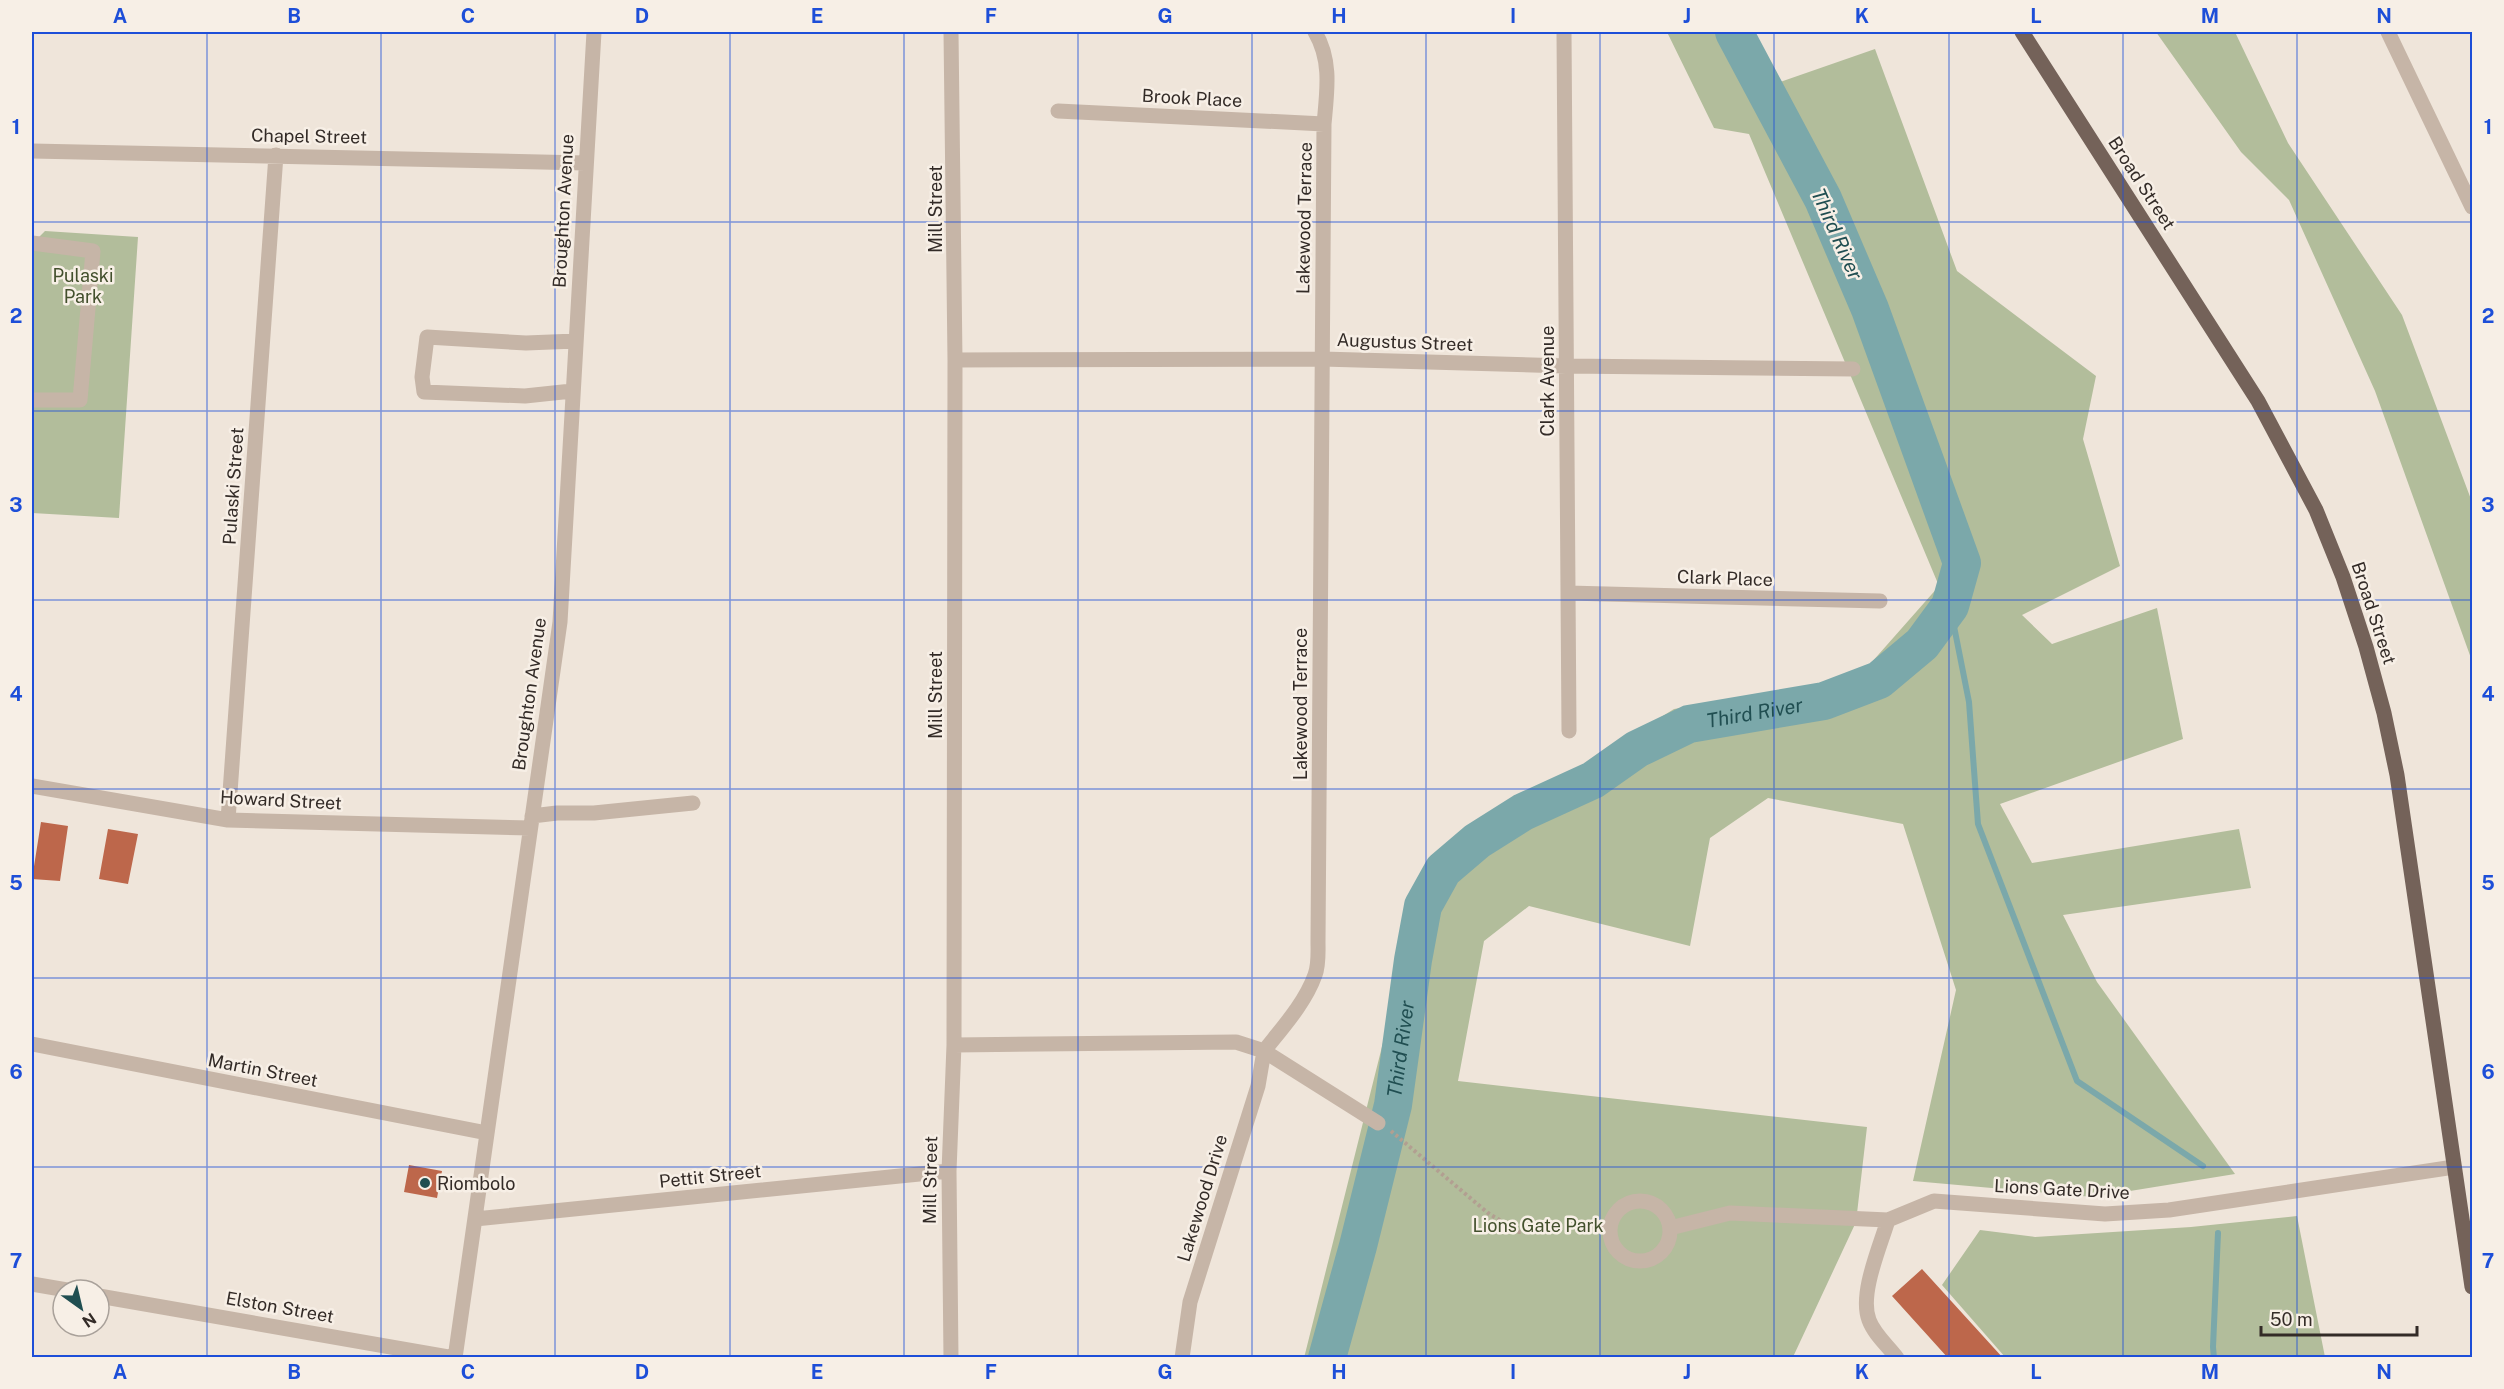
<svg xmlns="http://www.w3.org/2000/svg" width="2504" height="1389" font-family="'Public Sans',sans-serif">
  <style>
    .green { fill: #b2bd9b }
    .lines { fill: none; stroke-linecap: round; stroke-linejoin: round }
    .stream { stroke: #7ba8aa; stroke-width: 6 }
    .river { stroke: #7ba8aa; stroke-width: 38 }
    .building { fill: #bd674b }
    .path { stroke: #b29f91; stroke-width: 4; stroke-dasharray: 3 3; stroke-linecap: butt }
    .minor { stroke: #c6b5a7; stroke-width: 15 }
    .major { stroke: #746259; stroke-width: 15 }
    .grid { fill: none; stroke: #1d4ed8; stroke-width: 1.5; stroke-opacity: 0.55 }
    .poi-dot { fill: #204e51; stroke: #f7efe6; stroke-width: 2 }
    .labels { text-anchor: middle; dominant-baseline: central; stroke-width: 5; stroke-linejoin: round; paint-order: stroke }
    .street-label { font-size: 18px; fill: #332b27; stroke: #f7efe6 }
    .park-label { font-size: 18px; fill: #43502d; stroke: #f7efe6 }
    .poi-label { font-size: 18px; fill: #332b27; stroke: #f7efe6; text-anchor: start }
    .water-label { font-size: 20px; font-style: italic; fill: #204e51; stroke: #f7efe6 }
    .neatline { fill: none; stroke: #1d4ed8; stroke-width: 2 }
    .grid-label { font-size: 20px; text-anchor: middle; font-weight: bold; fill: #1d4ed8 }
  </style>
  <rect width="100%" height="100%" fill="#efe5da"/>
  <!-- green -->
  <path class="green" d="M 1667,32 L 1744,32 L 1769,86 L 1875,49 L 1957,271 L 2096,376 L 2083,439 L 2120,566 L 2022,615 L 2052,644 L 2157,608 L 2183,739 L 2000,804 L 2032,863 L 2239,829 L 2251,888 L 2063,915 L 2097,982 L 2235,1174 L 2093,1197 L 1913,1181 L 1956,990 L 1903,824 L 1768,798 L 1710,838 L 1690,946 L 1529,906 L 1484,941 L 1458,1081 L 1867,1127 L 1856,1222 L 1793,1357 L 1304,1358 L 1428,863 L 1674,709 L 1856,680 L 1939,586 L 1749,134 L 1714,128 Z
    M 2156,32 L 2235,32 L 2288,143 L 2402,315 L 2472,502 L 2472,661 L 2375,391 L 2289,200 L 2241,152 Z
    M 45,231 L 138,237 L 119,518 L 32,513 L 32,244 Z
    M 2297,1216 L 2325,1357 L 2005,1357 L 1942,1285 L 1980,1230 L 2035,1237 L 2191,1227 Z"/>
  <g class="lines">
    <!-- stream -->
    <path class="stream" d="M 1950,606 L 1969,702 L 1978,824 L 2077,1081 L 2203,1166
      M 2214,1358 L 2213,1347 L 2218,1233"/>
    <!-- river -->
    <path class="river" id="s1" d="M 1327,1358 L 1358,1246 L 1393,1105 L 1413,960 L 1423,906 L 1443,870 L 1477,841 L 1523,812 L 1593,780 L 1637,749 L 1689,724 L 1824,701 L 1879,680 L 1922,644 L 1950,606 L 1962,563 L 1870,309 L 1823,199 L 1734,32"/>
  </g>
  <!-- building -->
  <path class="building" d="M 41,822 L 68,826 L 60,881 L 32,879 Z
    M 108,829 L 138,834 L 128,884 L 99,879 Z
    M 409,1165 L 442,1171 L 437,1198 L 404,1192 Z
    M 1922,1269 L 2003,1358 L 1948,1358 L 1892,1296 Z"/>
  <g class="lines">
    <!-- path -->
    <path class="path" d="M 1391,1131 L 1488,1213 L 1519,1232 L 1553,1227 L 1610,1227"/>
    <!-- minor -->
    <path class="minor" d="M 1564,32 L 1569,731
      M 2388,32 L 2472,207
      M 1058,111 L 1324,124
      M 32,151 L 585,163
      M 32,243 L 93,251 L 80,400 L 32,400
      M 955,360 L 1322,359 L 1566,366 L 1853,369
      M 572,391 L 525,396 L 424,392 L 422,377 L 427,337 L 526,343 L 576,341
      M 1568,593 L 1880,601
      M 32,786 L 228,820 L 530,828
      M 532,816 L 557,813 L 594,813 L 693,803
      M 228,820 L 276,155
      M 32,1044 L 487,1133
      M 954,1045 L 1236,1042 L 1264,1051 C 1283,1027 1305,1003 1315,975 C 1319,965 1318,952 1318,941 L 1324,124 C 1327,91 1332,61 1315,32
      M1610 1231a30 30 0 1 1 60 0a30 30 0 1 1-60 0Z
      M 475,1219 L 949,1171
      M 1888,1220 C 1880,1247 1859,1294 1869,1320 C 1874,1334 1888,1346 1897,1358
      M 1670,1228 L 1730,1213 L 1888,1220 L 1934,1201 L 2105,1214 L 2169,1210 L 2454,1167
      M 32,1284 L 67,1290
      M 99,1296 L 454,1358
      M 455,1358 L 560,622 L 594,32
      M 951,1358 L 949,1171 L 954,1045 L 955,360 L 951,32
      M 1182,1358 L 1190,1302 L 1258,1086 L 1264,1051 L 1378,1123"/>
    <!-- major -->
    <path class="major" d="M 2022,32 L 2258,401 L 2316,510 L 2343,577 L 2366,647 L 2384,713 L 2397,775 L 2472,1287"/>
  </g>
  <!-- grid -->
  <path class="grid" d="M 207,32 L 207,1358M 381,32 L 381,1358M 555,32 L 555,1358M 730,32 L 730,1358M 904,32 L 904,1358M 1078,32 L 1078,1358M 1252,32 L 1252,1358M 1426,32 L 1426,1358M 1600,32 L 1600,1358M 1774,32 L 1774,1358M 1949,32 L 1949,1358M 2123,32 L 2123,1358M 2297,32 L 2297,1358M 32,222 L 2472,222M 32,411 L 2472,411M 32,600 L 2472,600M 32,789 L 2472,789M 32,978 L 2472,978M 32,1167 L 2472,1167"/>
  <!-- markers -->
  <circle class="poi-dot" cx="425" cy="1183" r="6"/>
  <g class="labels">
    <!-- street labels -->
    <g class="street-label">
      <text transform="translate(1192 98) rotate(3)">Brook Place</text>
      <text transform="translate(309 136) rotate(1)">Chapel Street</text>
      <text transform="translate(2142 183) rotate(57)">Broad Street</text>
      <text transform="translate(935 209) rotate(-90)">Mill Street</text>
      <text transform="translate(563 211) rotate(-87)">Broughton Avenue</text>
      <text transform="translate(1304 218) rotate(-89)">Lakewood Terrace</text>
      <text transform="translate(1405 342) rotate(2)">Augustus Street</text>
      <text transform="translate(1547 381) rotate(-90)">Clark Avenue</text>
      <text transform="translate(233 486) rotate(-86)">Pulaski Street</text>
      <text transform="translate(1725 578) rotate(2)">Clark Place</text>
      <text transform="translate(2374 613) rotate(72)">Broad Street</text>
      <text transform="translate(529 694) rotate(-82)">Broughton Avenue</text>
      <text transform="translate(935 695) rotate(-90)">Mill Street</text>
      <text transform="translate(1300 704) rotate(-90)">Lakewood Terrace</text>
      <text transform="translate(281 800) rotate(3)">Howard Street</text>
      <text transform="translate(263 1070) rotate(11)">Martin Street</text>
      <text transform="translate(710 1176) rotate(-6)">Pettit Street</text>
      <text transform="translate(930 1180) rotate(-89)">Mill Street</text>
      <text transform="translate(2062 1189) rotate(3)">Lions Gate Drive</text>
      <text transform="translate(1202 1198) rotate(-73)">Lakewood Drive</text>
      <text transform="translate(280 1307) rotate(10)">Elston Street</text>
    </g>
    <!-- park labels -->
    <g class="park-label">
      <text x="83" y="275">Pulaski<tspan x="83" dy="21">Park</tspan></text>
      <text x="1538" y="1225">Lions Gate Park</text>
    </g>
    <!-- poi labels -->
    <g class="poi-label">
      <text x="437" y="1183">Riombolo</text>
    </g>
    <!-- water labels -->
    <g class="water-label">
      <text transform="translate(1837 234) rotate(66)">Third River</text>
      <text stroke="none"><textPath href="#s1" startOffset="858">Third River</textPath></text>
      <text stroke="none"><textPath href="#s1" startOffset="318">Third River</textPath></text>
    </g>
  </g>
  <!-- border -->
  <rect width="2504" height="1389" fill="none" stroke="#f7efe6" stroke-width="66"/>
  <!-- north arrow -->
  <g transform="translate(81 1308) rotate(146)"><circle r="28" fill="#f7efe6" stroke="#a9a19a" stroke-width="1.5"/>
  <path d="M0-4.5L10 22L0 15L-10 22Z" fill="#204e51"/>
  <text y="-9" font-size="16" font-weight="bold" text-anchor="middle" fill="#332b27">N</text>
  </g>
  <!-- scale -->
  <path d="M2261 1326v9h156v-9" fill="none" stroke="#332b27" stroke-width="3"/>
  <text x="2270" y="1326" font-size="18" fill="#332b27" stroke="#f7efe6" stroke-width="4.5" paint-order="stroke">50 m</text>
  <rect x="33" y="33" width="2438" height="1323" class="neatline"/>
  <g class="grid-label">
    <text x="120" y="23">A</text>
    <text x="294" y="23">B</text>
    <text x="468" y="23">C</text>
    <text x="642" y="23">D</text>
    <text x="817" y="23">E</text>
    <text x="991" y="23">F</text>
    <text x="1165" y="23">G</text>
    <text x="1339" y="23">H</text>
    <text x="1513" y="23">I</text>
    <text x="1687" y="23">J</text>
    <text x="1862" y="23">K</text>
    <text x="2036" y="23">L</text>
    <text x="2210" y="23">M</text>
    <text x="2384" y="23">N</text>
    <text x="16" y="134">1</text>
    <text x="2488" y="134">1</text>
    <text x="16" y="323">2</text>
    <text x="2488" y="323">2</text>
    <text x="16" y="512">3</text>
    <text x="2488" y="512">3</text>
    <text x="16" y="701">4</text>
    <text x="2488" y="701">4</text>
    <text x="16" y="890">5</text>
    <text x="2488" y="890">5</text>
    <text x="16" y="1079">6</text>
    <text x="2488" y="1079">6</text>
    <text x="16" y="1268">7</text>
    <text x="2488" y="1268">7</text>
    <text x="120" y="1379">A</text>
    <text x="294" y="1379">B</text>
    <text x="468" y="1379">C</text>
    <text x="642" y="1379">D</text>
    <text x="817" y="1379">E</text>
    <text x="991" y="1379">F</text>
    <text x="1165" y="1379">G</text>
    <text x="1339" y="1379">H</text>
    <text x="1513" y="1379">I</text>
    <text x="1687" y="1379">J</text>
    <text x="1862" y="1379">K</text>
    <text x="2036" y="1379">L</text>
    <text x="2210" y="1379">M</text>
    <text x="2384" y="1379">N</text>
  </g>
</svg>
